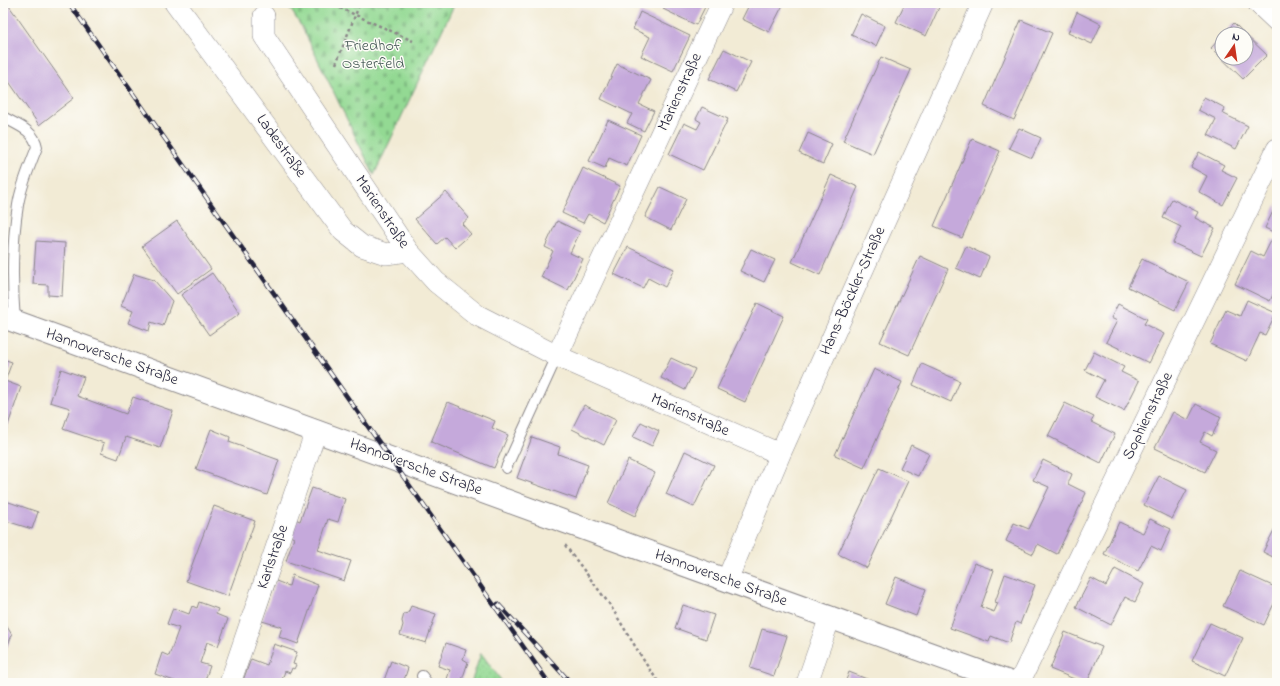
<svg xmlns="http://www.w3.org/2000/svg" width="1280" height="686" font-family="'Indie Flower',sans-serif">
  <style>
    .grass { fill: url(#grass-dots); stroke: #5a7e67 }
    .cemetery { fill: url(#cemetery-stones); stroke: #5a7e67 }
    .building { fill: #c5a9db }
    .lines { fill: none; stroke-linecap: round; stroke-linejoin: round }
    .service-casing { stroke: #8a8688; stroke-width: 12 }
    .minor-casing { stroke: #8a8688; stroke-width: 22 }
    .tertiary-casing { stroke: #8a8688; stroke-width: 24 }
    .path { stroke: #8a8688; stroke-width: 2.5; stroke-dasharray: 3 3; stroke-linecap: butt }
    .service { stroke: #fff; stroke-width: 10 }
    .minor { stroke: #fff; stroke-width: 21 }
    .tertiary { stroke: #fff; stroke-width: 22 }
    .rail-casing { stroke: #22223b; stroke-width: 4.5 }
    .rail { stroke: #fdfcf7; stroke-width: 3; stroke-dasharray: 9; stroke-linecap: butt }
    .labels { text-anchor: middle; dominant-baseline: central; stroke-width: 3; stroke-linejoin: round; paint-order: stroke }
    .park-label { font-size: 16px; fill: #445955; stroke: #fdfcf7 }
    .street-label { font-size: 16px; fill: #22223b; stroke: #fdfcf7 }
  </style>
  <defs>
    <pattern id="grass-dots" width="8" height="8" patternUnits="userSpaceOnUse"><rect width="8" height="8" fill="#93d993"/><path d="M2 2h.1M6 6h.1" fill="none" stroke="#7eba80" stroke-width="1.8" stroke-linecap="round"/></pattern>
    <pattern id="cemetery-stones" width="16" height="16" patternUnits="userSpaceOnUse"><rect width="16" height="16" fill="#93d993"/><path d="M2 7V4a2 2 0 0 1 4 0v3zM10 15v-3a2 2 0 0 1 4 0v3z" fill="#7eba80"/></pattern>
  </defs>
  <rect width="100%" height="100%" fill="#fdfcf7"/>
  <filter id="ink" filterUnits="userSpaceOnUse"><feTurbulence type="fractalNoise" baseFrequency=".025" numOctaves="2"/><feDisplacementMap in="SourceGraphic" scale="8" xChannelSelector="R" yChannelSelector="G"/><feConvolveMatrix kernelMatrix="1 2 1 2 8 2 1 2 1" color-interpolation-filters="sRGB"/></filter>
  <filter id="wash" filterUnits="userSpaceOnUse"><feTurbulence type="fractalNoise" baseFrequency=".012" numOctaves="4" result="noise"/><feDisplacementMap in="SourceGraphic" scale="16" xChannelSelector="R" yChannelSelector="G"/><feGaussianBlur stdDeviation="0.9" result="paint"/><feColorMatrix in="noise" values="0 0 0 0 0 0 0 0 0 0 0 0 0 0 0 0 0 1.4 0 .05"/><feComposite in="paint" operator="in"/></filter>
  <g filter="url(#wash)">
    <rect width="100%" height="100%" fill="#f2ebd5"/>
    <!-- grass -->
    <path class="grass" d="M 481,653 L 503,683 L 471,683 Z"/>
    <!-- cemetery -->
    <path class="cemetery" d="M 284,3 L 455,3 L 374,175 L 303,29 L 288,5 Z"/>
    <g id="blocks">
      <!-- building -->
      <path class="building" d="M 3,3 L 7,3 L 74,98 L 39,125 L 3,73 Z
        M 666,3 L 707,3 L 696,25 L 663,9 Z
        M 745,3 L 784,3 L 769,32 L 742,19 L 749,5 Z
        M 905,3 L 941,3 L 926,36 L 896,22 Z
        M 640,12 L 690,36 L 673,71 L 641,56 L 650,37 L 633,29 Z
        M 1077,12 L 1101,24 L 1092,44 L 1068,33 Z
        M 861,14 L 885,26 L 876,46 L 851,35 Z
        M 1021,20 L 1052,33 L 1014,120 L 984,106 Z
        M 1234,23 L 1245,34 L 1224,34 Z
        M 1246,35 L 1267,55 L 1243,79 L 1211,48 L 1222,36 L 1222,58 L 1246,58 Z
        M 724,49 L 751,62 L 736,92 L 709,79 Z
        M 881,57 L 911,70 L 873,154 L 843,141 Z
        M 617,64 L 651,80 L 639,104 L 654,111 L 644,131 L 627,123 L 632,114 L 601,99 Z
        M 1204,97 L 1225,108 L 1222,113 L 1248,126 L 1236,149 L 1208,135 L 1216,119 L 1198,110 Z
        M 702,107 L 728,119 L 703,170 L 669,154 L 684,123 L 697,129 L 701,122 L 696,119 Z
        M 608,120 L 641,135 L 627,166 L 609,158 L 605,168 L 589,161 Z
        M 1019,128 L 1041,138 L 1032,158 L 1009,148 Z
        M 808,133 L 832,144 L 823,164 L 799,153 Z
        M 972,139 L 1000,151 L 962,238 L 934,226 Z
        M 1199,152 L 1224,165 L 1221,170 L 1237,178 L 1223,205 L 1199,192 L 1207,176 L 1191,167 Z
        M 583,168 L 620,186 L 603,222 L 588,214 L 583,223 L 562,213 Z
        M 831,175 L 858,187 L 820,275 L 792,262 Z
        M 660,187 L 686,199 L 671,230 L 645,217 Z
        M 446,192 L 469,218 L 462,224 L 471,234 L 455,248 L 445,237 L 437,244 L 415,219 Z
        M 1172,199 L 1198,212 L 1195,218 L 1215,228 L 1201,256 L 1173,243 L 1181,227 L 1163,218 Z
        M 1277,203 L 1277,234 L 1265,228 Z
        M 177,221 L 211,269 L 177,294 L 142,246 Z
        M 557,221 L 580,232 L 570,253 L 583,259 L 568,290 L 541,277 L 553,251 L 545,247 Z
        M 1272,239 L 1277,242 L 1277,286 L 1270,301 L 1235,284 L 1251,251 L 1263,257 Z
        M 36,241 L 65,243 L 62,296 L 48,295 L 48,285 L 33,284 Z
        M 966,246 L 989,257 L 980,279 L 956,268 Z
        M 628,247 L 674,269 L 665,287 L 648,278 L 643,288 L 614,274 Z
        M 751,249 L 775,260 L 764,282 L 740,271 Z
        M 920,256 L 948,269 L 909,355 L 880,342 Z
        M 1142,259 L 1189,282 L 1175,310 L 1128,287 Z
        M 212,273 L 240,313 L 209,335 L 181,295 Z
        M 134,274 L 154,280 L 172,301 L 163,326 L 151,322 L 149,331 L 128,323 L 133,311 L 121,306 Z
        M 1247,300 L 1276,313 L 1265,335 L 1260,333 L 1247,361 L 1210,344 L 1226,310 L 1240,316 Z
        M 757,303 L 784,316 L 745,402 L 717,389 Z
        M 1118,304 L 1147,319 L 1144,324 L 1164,334 L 1149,363 L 1106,342 L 1117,321 L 1111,318 Z
        M 1094,352 L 1124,367 L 1121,372 L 1139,381 L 1124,411 L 1095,397 L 1104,380 L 1085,370 Z
        M 671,358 L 695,369 L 685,390 L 661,378 Z
        M 3,359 L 12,362 L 5,381 L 21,387 L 5,434 L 3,434 Z
        M 922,364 L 960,381 L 951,402 L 913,385 Z
        M 61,369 L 84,377 L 77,396 L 126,414 L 133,397 L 173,411 L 160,448 L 126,437 L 118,459 L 101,453 L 104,443 L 63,429 L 70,408 L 50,402 Z
        M 874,369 L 902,382 L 864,468 L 835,455 Z
        M 448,402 L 495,421 L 492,428 L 508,435 L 494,468 L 431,442 Z
        M 1065,403 L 1094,417 L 1091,422 L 1115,434 L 1101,463 L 1048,436 Z
        M 1196,404 L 1221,417 L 1212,436 L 1205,432 L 1200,442 L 1216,450 L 1205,472 L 1155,448 L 1173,412 L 1188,420 Z
        M 584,405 L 616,420 L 604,445 L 572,429 Z
        M 641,422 L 659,431 L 652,446 L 633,437 Z
        M 211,429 L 230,437 L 229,442 L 279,460 L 267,495 L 196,469 Z
        M 532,437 L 560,447 L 558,454 L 588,465 L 576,499 L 517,478 Z
        M 911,445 L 929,454 L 918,476 L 900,468 Z
        M 685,451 L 714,465 L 694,507 L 666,494 Z
        M 628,460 L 655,473 L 635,516 L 608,503 Z
        M 1043,460 L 1072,474 L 1068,484 L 1086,493 L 1057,554 L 1038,544 L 1033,554 L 1006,541 L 1014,523 L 1029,529 L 1049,487 L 1033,480 Z
        M 879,468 L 908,481 L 867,568 L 838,554 Z
        M 1159,476 L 1187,490 L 1172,519 L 1144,505 Z
        M 312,488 L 345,499 L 338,522 L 328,519 L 318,550 L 351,561 L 344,581 L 286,561 L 294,538 L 290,536 L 295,519 L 300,521 Z
        M 3,500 L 38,512 L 32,529 L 3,520 Z
        M 214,506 L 255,521 L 228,596 L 186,581 Z
        M 1150,519 L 1171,529 L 1161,551 L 1151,546 L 1138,571 L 1104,554 L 1119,522 L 1143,533 Z
        M 1277,524 L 1277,559 L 1263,552 Z
        M 974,563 L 994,570 L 981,607 L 994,612 L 998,603 L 995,602 L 1005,574 L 1035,585 L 1020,624 L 1016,622 L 1009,643 L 991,636 L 989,642 L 950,628 Z
        M 1115,569 L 1144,584 L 1135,602 L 1125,597 L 1111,625 L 1076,607 L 1091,578 L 1106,586 Z
        M 1240,571 L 1277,588 L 1277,597 L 1264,625 L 1223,606 Z
        M 292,575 L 318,585 L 298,644 L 279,637 L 282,627 L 262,621 L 276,581 L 289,586 Z
        M 896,577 L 926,589 L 916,616 L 885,604 Z
        M 199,602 L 218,609 L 216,614 L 228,619 L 218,646 L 207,642 L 200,663 L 210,666 L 204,683 L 177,683 L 177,682 L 155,674 L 162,653 L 169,656 L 179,628 L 167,624 L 173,608 L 189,614 L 192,606 L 197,608 Z
        M 683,605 L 714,615 L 706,639 L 675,628 Z
        M 411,606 L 436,614 L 426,643 L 400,635 L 403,625 L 402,621 L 404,614 L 408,613 Z
        M 3,620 L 12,635 L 3,657 Z
        M 1210,623 L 1243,638 L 1225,676 L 1192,661 Z
        M 762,629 L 787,636 L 774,676 L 750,668 Z
        M 1065,632 L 1102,647 L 1087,683 L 1084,683 L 1050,669 Z
        M 446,643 L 466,650 L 463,659 L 468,662 L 461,683 L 447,679 L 450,670 L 438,666 Z
        M 274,644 L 297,652 L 293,664 L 296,665 L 294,669 L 292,668 L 290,673 L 285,671 L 281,683 L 242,683 L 251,659 L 267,665 Z
        M 391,661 L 408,668 L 404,680 L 413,683 L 383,683 Z
        M 849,672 L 877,683 L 845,683 Z"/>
    </g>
  </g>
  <g filter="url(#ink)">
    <use href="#blocks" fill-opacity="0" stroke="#8a8688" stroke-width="1"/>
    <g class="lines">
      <!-- service casing -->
      <g class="service-casing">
        <path id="service" d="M 3,117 C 17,125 34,130 37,147 C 30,166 21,185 18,205 C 12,242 12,284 15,322
          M 506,468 L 557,356
          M 422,676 L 427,683"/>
      </g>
      <!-- minor casing -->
      <g class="minor-casing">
        <path id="minor" d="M 175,3 L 343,231 L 362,246 L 386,254 L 408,251
          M 1258,3 L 1277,21
          M 264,16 L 264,36 L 408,251 L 436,282 L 477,315 L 557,356 L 780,454
          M 557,356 L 722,3
          M 727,580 L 780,454 L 983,3
          M 230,683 L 316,431
          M 807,683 L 830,617
          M 1019,683 L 1277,149"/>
      </g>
      <!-- tertiary casing -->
      <g class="tertiary-casing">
        <path id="tertiary" d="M 3,317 L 546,515 L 1012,683"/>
      </g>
      <!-- path -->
      <path class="path" d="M 329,3 L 413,41
        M 336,64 L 360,3
        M 565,545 L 610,605 L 646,664 L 659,683"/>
      <!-- service -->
      <use href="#service" class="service"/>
      <!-- minor -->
      <use href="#minor" class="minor"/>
      <!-- tertiary -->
      <use href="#tertiary" class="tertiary"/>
      <!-- rail casing -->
      <g class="rail-casing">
        <path id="rail" d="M 69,3 L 549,683
          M 498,604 L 571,683"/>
      </g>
      <!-- rail -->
      <use href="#rail" class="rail"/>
    </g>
  </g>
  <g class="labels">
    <!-- park labels -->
    <g class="park-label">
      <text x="373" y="46">Friedhof<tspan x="373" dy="18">Osterfeld</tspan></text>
    </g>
    <!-- street labels -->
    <g class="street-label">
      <text transform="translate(680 92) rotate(-65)">Marienstraße</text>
      <text transform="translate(281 146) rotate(54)">Ladestraße</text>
      <text transform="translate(382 212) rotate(56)">Marienstraße</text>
      <text transform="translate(853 291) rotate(-66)">Hans-Böckler-Straße</text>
      <text transform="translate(112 357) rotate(20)">Hannoversche Straße</text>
      <text transform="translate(690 415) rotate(24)">Marienstraße</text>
      <text transform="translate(1148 416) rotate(-64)">Sophienstraße</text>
      <text transform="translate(416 467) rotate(20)">Hannoversche Straße</text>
      <text transform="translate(273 557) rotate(-71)">Karlstraße</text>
      <text transform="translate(721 578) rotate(20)">Hannoversche Straße</text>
    </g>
  </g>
  <!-- margin -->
  <rect width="1280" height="686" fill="none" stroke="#fdfcf7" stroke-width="16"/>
  <!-- north arrow -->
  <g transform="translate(1234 46) rotate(13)"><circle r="19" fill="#fdfcf7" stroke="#a5a5ac"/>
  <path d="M0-3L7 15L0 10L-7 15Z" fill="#c8321e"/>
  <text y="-6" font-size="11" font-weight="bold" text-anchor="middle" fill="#22223b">N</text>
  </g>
</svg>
